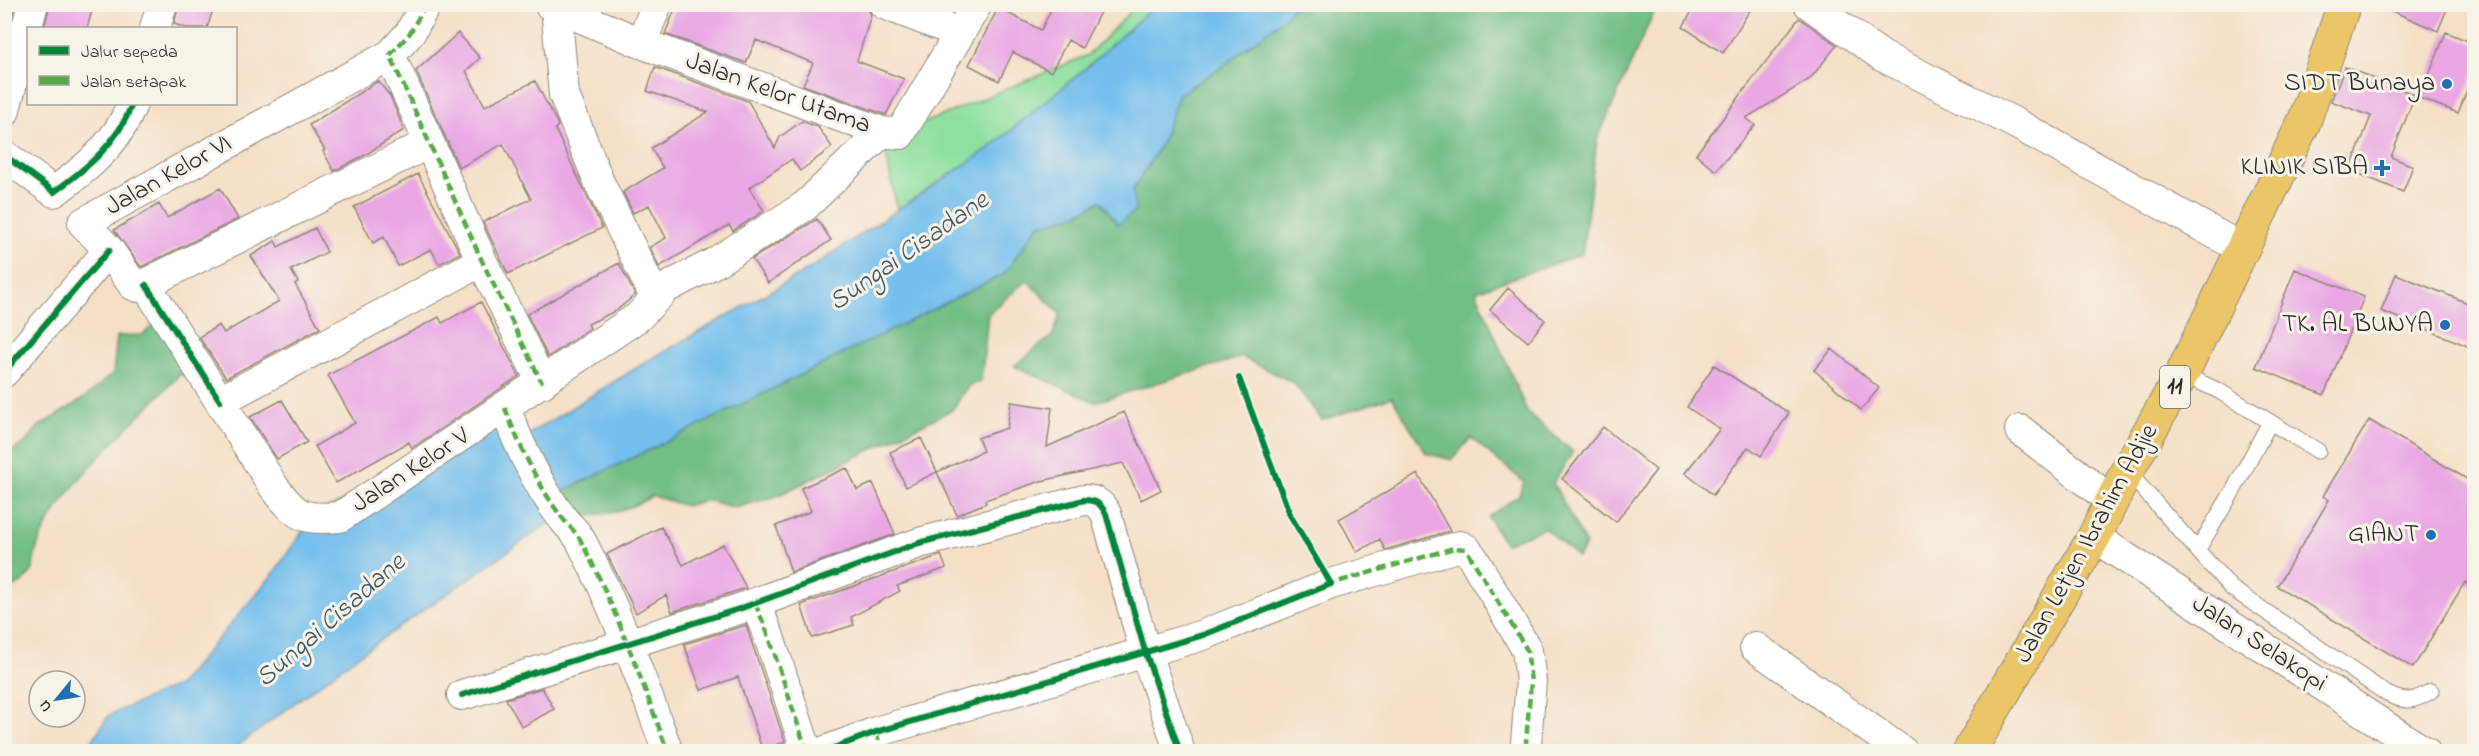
<svg xmlns="http://www.w3.org/2000/svg" width="2479" height="756" font-family="'Indie Flower',sans-serif">
  <style>
    .green { fill: #8ee0a0; stroke: #5c8666; stroke-width: 1.5 }
    .forest { fill: #72be86; stroke: #4e7458; stroke-width: 1.5 }
    .water { fill: #74bfed; stroke: #50758c; stroke-width: 1.5 }
    .lines { fill: none; stroke-linecap: round; stroke-linejoin: round }
    .river { stroke: #74bfed; stroke-width: 52 }
    .building { fill: #e9a7e4 }
    .service-casing { stroke: #908679; stroke-width: 17 }
    .minor-casing { stroke: #908679; stroke-width: 32 }
    .primary-casing { stroke: #908679; stroke-width: 35 }
    .service { stroke: #fff; stroke-width: 15 }
    .minor { stroke: #fff; stroke-width: 30 }
    .primary { stroke: #eac669; stroke-width: 33 }
    .quiet { stroke: #54ab44; stroke-width: 4.5; stroke-dasharray: 9 4.5; stroke-linecap: butt }
    .cycleway-casing { stroke: #f7f3e8; stroke-width: 10 }
    .cycleway { stroke: #00873e; stroke-width: 6 }
    .poi-dot { fill: #1f6fb2; stroke: #f7f3e8; stroke-width: 2 }
    .labels { text-anchor: middle; dominant-baseline: central; stroke-width: 6; stroke-linejoin: round; paint-order: stroke }
    .shield { fill: #f7f3e8; stroke: #686764; stroke-width: 1.5 }
    .shield-label { font-size: 24px; font-weight: bold; fill: #2b2b2b }
    .poi-label { font-size: 26px; fill: #2b2b2b; stroke: #f7f3e8; text-anchor: end }
    .street-label { font-size: 26px; fill: #2b2b2b; stroke: #f7f3e8 }
    .water-label { font-size: 27px; font-style: italic; fill: #415765; stroke: #f7f3e8 }
  </style>
  <rect width="100%" height="100%" fill="#f7f3e8"/>
  <filter id="ink" filterUnits="userSpaceOnUse"><feTurbulence type="fractalNoise" baseFrequency=".0167" numOctaves="2"/><feDisplacementMap in="SourceGraphic" scale="12" xChannelSelector="R" yChannelSelector="G"/><feConvolveMatrix kernelMatrix="1 2 1 2 8 2 1 2 1" color-interpolation-filters="sRGB"/></filter>
  <filter id="wash" filterUnits="userSpaceOnUse"><feTurbulence type="fractalNoise" baseFrequency=".008" numOctaves="4" result="noise"/><feDisplacementMap in="SourceGraphic" scale="24" xChannelSelector="R" yChannelSelector="G"/><feGaussianBlur stdDeviation="1.35" result="paint"/><feColorMatrix in="noise" values="0 0 0 0 0 0 0 0 0 0 0 0 0 0 0 0 0 1.4 0 .05"/><feComposite in="paint" operator="in"/></filter>
  <g filter="url(#wash)">
    <rect width="100%" height="100%" fill="#f5e0c7"/>
    <!-- green -->
    <path class="green" d="M 1137,5 L 1157,5 L 1086,68 L 991,147 L 897,210 L 882,132 L 900,133 L 1088,55 Z"/>
    <!-- forest -->
    <path class="forest" d="M 1295,5 L 1657,5 L 1597,140 L 1582,254 L 1476,291 L 1527,412 L 1573,452 L 1553,483 L 1586,545 L 1578,557 L 1544,528 L 1505,544 L 1488,517 L 1519,495 L 1524,482 L 1471,438 L 1452,460 L 1426,453 L 1392,397 L 1322,420 L 1294,383 L 1242,357 L 1095,402 L 1014,366 L 1053,335 L 1060,314 L 1027,280 L 988,314 L 981,382 L 969,385 L 952,410 L 777,496 L 735,508 L 706,500 L 686,506 L 653,496 C 617,516 600,516 560,515 L 549,497 L 1004,274 L 1038,225 L 1073,216 L 1101,201 L 1118,224 L 1133,190 L 1161,144 L 1179,94 L 1219,69 L 1283,19 Z
      M 156,323 L 211,387 L 180,374 C 139,420 33,507 33,570 L 23,582 L 5,592 L 5,455 L 25,443 L 38,427 L 83,399 L 113,373 L 117,336 L 142,335 Z"/>
    <!-- water -->
    <path class="water" d="M 1155,5 L 1295,5 L 1283,19 L 1219,69 L 1179,94 L 1161,144 L 1133,190 L 1135,211 L 1118,224 L 1101,201 L 1073,216 L 1038,225 L 1004,274 L 676,437 L 550,497 L 560,515 L 349,662 L 231,751 L 82,752 L 86,750 L 109,715 L 179,685 L 274,573 L 311,519 L 505,408 L 518,441 L 646,362 L 806,271 L 991,147 L 1086,68 Z"/>
    <g class="lines">
      <!-- river -->
      <path class="river" d="M 642,409 L 785,337 L 839,301"/>
    </g>
    <g id="blocks">
      <!-- building -->
      <path class="building" d="M 4,4 L 15,4 L 9,28 L 4,28 Z
        M 50,4 L 94,4 L 87,28 L 44,28 Z
        M 179,4 L 215,4 L 207,28 L 186,28 L 174,24 Z
        M 677,4 L 858,4 L 867,7 L 871,15 L 857,61 L 904,79 L 886,115 L 803,85 L 813,63 L 756,40 L 746,63 L 665,34 Z
        M 1054,4 L 1104,4 L 1082,48 L 1068,40 L 1051,72 L 1013,52 L 999,81 L 969,65 L 998,8 L 1041,30 Z
        M 1696,4 L 1754,4 L 1723,53 L 1683,27 Z
        M 2376,4 L 2449,4 L 2438,31 Z
        M 1799,18 L 1837,45 L 1810,79 L 1746,118 L 1755,125 L 1716,171 L 1696,154 Z
        M 2446,32 L 2475,44 L 2475,70 L 2458,113 L 2420,98 Z
        M 458,33 L 480,58 L 466,71 L 485,106 L 535,81 L 558,125 L 555,129 L 602,228 L 508,274 L 483,222 L 531,199 L 503,144 L 459,168 L 416,71 Z
        M 655,67 L 748,101 L 775,148 L 780,137 L 802,121 L 818,127 L 832,147 L 800,171 L 792,159 L 749,188 L 764,211 L 733,231 L 729,225 L 659,267 L 650,247 L 666,238 L 649,205 L 633,213 L 623,192 L 663,168 L 651,148 L 708,112 L 647,91 Z
        M 2345,67 L 2415,95 L 2391,157 L 2413,166 L 2403,192 L 2350,170 L 2371,116 L 2331,101 Z
        M 378,81 L 390,96 L 404,130 L 365,155 L 334,171 L 323,151 L 325,150 L 309,125 Z
        M 418,174 L 460,253 L 439,264 L 431,249 L 398,266 L 384,237 L 373,243 L 354,207 Z
        M 220,188 L 238,219 L 141,267 L 114,230 L 159,204 L 167,218 Z
        M 817,219 L 831,240 L 768,283 L 752,259 Z
        M 315,228 L 327,252 L 291,270 L 298,282 L 295,284 L 320,328 L 226,378 L 199,337 L 219,325 L 224,333 L 279,301 L 251,256 L 275,241 L 278,247 Z
        M 619,263 L 635,295 L 617,310 L 588,324 L 590,328 L 548,357 L 527,314 Z
        M 2295,269 L 2364,297 L 2324,395 L 2256,367 Z
        M 2396,274 L 2475,306 L 2475,349 L 2381,311 Z
        M 1508,288 L 1545,320 L 1528,342 L 1490,310 Z
        M 481,302 L 519,376 L 412,448 L 409,442 L 336,483 L 315,446 L 355,423 L 328,375 L 439,317 L 442,323 Z
        M 1832,349 L 1879,388 L 1861,410 L 1814,370 Z
        M 1714,365 L 1789,413 L 1761,456 L 1748,447 L 1713,495 L 1685,473 L 1720,429 L 1687,407 Z
        M 282,400 L 307,442 L 277,459 L 250,417 Z
        M 1011,402 L 1052,408 L 1047,447 L 1124,412 L 1161,490 L 1141,500 L 1123,463 L 1041,481 L 985,500 L 986,503 L 957,515 L 937,472 L 983,451 L 978,438 L 1007,428 Z
        M 2369,420 L 2475,484 L 2475,588 L 2465,582 L 2413,668 L 2277,586 L 2329,500 L 2323,496 Z
        M 1603,427 L 1656,470 L 1616,522 L 1562,479 Z
        M 921,438 L 937,472 L 906,487 L 890,452 Z
        M 847,468 L 857,490 L 873,483 L 895,534 L 791,572 L 776,526 L 811,511 L 801,488 Z
        M 1418,474 L 1450,531 L 1385,550 L 1380,539 L 1357,552 L 1339,519 Z
        M 661,527 L 683,565 L 723,544 L 746,588 L 672,612 L 666,595 L 636,613 L 607,554 Z
        M 941,555 L 946,568 L 897,586 L 900,591 L 851,617 L 854,625 L 812,638 L 801,605 Z
        M 746,625 L 785,742 L 762,749 L 738,677 L 701,690 L 684,644 Z
        M 542,688 L 554,709 L 522,727 L 506,699 Z"/>
    </g>
  </g>
  <g filter="url(#ink)">
    <use href="#blocks" fill-opacity="0" stroke="#908679" stroke-width="1.5"/>
    <g class="lines">
      <!-- service casing -->
      <g class="service-casing">
        <path id="service" d="M 2182,374 L 2219,391 L 2318,451
          M 2127,471 L 2231,588 L 2387,694 C 2406,703 2413,702 2431,691
          M 2198,549 L 2233,491 L 2270,422"/>
      </g>
      <!-- minor casing -->
      <g class="minor-casing">
        <path id="minor" d="M 426,4 L 410,33 L 390,55 L 83,223 L 109,250 L 133,285 L 139,287 L 429,143
          M 549,4 L 641,43 L 882,132 L 900,134 L 977,4
          M 884,4 L 959,33
          M 1809,4 L 1882,56 L 2015,123 L 2243,249
          M 556,7 L 564,95 L 599,182 L 655,297
          M 155,28 L 162,4
          M 641,43 L 657,4
          M 390,55 L 482,261 L 542,383
          M 4,113 L 33,4
          M 4,155 L 54,192 C 87,168 118,143 132,104
          M 146,285 L 274,487 C 298,517 301,520 340,517 L 638,317 L 666,288 L 714,263 L 805,206 L 882,132
          M 4,372 L 109,250
          M 220,401 L 482,261
          M 505,408 C 518,443 538,485 560,515 C 567,525 577,532 582,543 C 617,610 642,682 668,752
          M 2020,430 L 2112,501
          M 2094,537 L 2425,752
          M 755,603 L 768,634 L 807,752
          M 1755,647 L 1903,752
          M 462,695 L 739,609 L 919,543 L 1084,500 C 1096,500 1101,504 1106,514 L 1145,651 L 1180,752
          M 823,752 L 876,732 L 1203,635 L 1331,584 L 1460,546 L 1466,549 L 1473,558 L 1527,650 L 1531,681 L 1526,743"/>
      </g>
      <!-- primary casing -->
      <g class="primary-casing">
        <path id="primary" d="M 1969,752 L 2094,537 L 2127,471 L 2182,374 L 2304,122 L 2344,4"/>
      </g>
      <!-- service -->
      <use href="#service" class="service"/>
      <!-- minor -->
      <use href="#minor" class="minor"/>
      <!-- primary -->
      <use href="#primary" class="primary"/>
      <!-- quiet -->
      <path class="quiet" d="M 426,4 L 410,33 L 390,55 L 482,261 L 542,383
        M 505,408 C 518,443 538,485 560,515 C 567,525 577,532 582,543 C 617,610 642,682 668,752
        M 1327,585 L 1454,548 L 1466,549 L 1527,650 L 1531,681 L 1526,743
        M 755,603 L 768,634 L 807,752
        M 876,732 L 882,752"/>
      <!-- cycleway casing -->
      <g class="cycleway-casing">
        <path id="cycleway" d="M 4,155 L 54,192 C 87,168 118,143 132,104
          M 146,285 L 220,401
          M 4,372 L 109,250
          M 462,695 L 739,609 L 919,543 L 1084,500 C 1096,500 1101,504 1106,514 L 1145,651 L 1180,752
          M 823,752 L 876,732 L 1203,635 L 1331,584 L 1290,515 L 1239,378"/>
      </g>
      <!-- cycleway -->
      <use href="#cycleway" class="cycleway"/>
    </g>
  </g>
  <!-- markers -->
  <g class="poi-dot">
    <circle cx="2447" cy="84" r="6"/>
    <path d="M2379 159h6v6h6v6h-6v6h-6v-6h-6v-6h6z"/>
    <circle cx="2445" cy="325" r="6"/>
    <circle cx="2431" cy="535" r="6"/>
  </g>
  <g class="labels">
    <!-- shield labels -->
    <rect class="shield" x="2160" y="366" width="30" height="42" rx="4.5"/>
    <g class="shield-label">
      <text x="2175" y="387">11</text>
    </g>
    <!-- poi labels -->
    <g class="poi-label">
      <text x="2435" y="84">SIDT Bunaya</text>
      <text x="2368" y="168">KLINIK SIBA</text>
      <text x="2433" y="325">TK. AL BUNYA</text>
      <text x="2419" y="535">GIANT</text>
    </g>
    <!-- street labels -->
    <g class="street-label">
      <text transform="translate(778 94) rotate(20)">Jalan Kelor Utama</text>
      <text transform="translate(169 176) rotate(-29)">Jalan Kelor VI</text>
      <text transform="translate(411 471) rotate(-33)">Jalan Kelor V</text>
      <text transform="translate(2087 544) rotate(-61)">Jalan Letjen Ibrahim Adjie</text>
      <text transform="translate(2259 644) rotate(33)">Jalan Selakopi</text>
    </g>
    <!-- water labels -->
    <g class="water-label">
      <text transform="translate(909 252) rotate(-35)">Sungai Cisadane</text>
      <text transform="translate(331 621) rotate(-41)">Sungai Cisadane</text>
    </g>
  </g>
  <!-- margin -->
  <rect width="2479" height="756" fill="none" stroke="#f7f3e8" stroke-width="24"/>
  <!-- legend -->
  <rect x="27" y="27" width="210" height="78" fill="#f7f3e8" stroke="#a5a39c" stroke-width="1.5"/>
  <rect x="39" y="46" width="30" height="9" fill="#00873e" stroke="#a5a39c" stroke-width="1.5"/>
  <text x="81" y="57" font-size="18" fill="#2b2b2b">Jalur sepeda</text>
  <rect x="39" y="76" width="30" height="9" fill="#54ab44" stroke="#a5a39c" stroke-width="1.5"/>
  <text x="81" y="87" font-size="18" fill="#2b2b2b">Jalan setapak</text>
  <!-- north arrow -->
  <g transform="translate(57 699) rotate(240)"><circle r="28" fill="#f7f3e8" stroke="#a5a39c" stroke-width="1.5"/>
  <path d="M0-4.5L10 22L0 15L-10 22Z" fill="#1f6fb2"/>
  <text y="-9" font-size="16" font-weight="bold" text-anchor="middle" fill="#2b2b2b">U</text>
  </g>
</svg>
